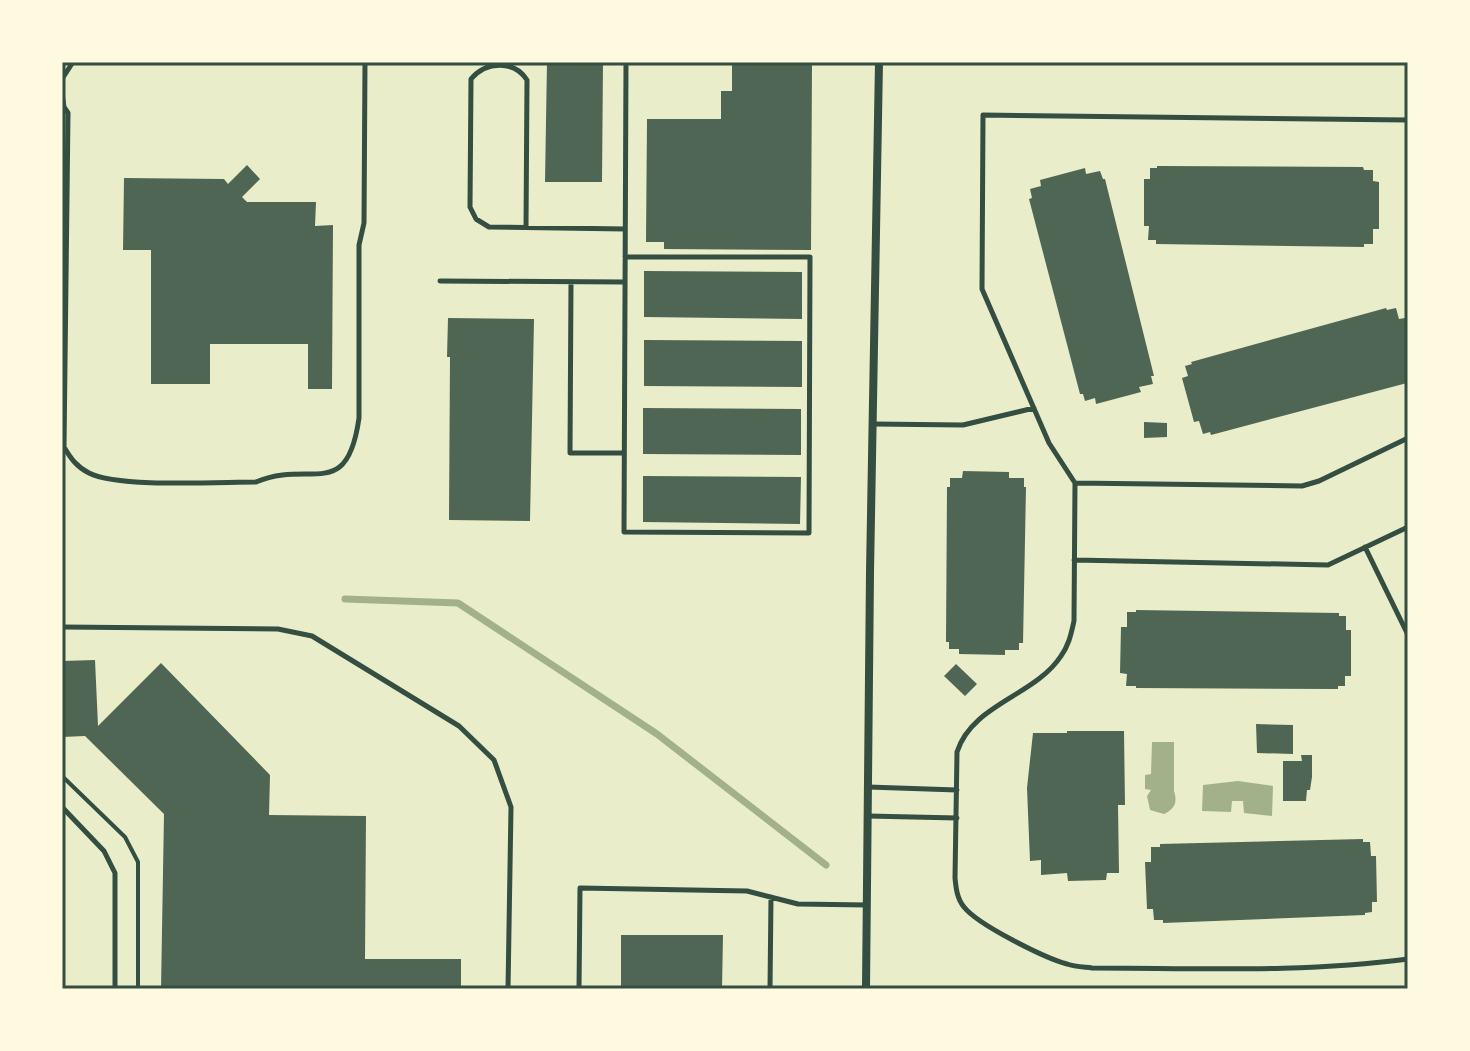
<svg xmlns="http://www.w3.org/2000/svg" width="1470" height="1051" font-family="Mulish,sans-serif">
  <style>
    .water { fill: #a3b18a }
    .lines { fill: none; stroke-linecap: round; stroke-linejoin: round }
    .stream { stroke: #a3b18a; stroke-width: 7 }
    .building { fill: #4f6655 }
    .path { stroke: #344e41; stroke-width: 4 }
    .service { stroke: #344e41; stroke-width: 5 }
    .minor { stroke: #344e41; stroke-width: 8 }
    .neatline { fill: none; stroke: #344e41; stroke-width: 3 }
  </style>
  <rect width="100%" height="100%" fill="#e9edc9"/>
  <!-- water -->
  <path class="water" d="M 1152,742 L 1174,742 L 1174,791 C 1178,803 1174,809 1164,814 L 1150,810 L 1147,796 L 1151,790 L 1145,789 L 1145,775 L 1151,774 Z
    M 1238,781 L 1273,786 L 1272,816 L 1244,813 L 1243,801 L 1232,801 L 1231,812 L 1202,811 L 1203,785 Z"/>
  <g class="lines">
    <!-- stream -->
    <path class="stream" d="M 345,599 L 458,603 L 657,734 L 826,865"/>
  </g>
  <!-- building -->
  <path class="building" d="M 547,62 L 603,62 L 602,182 L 545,182 Z
    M 732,62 L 812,62 L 811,250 L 664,249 L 664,242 L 646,242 L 647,119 L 721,119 L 721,91 L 732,91 Z
    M 247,165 L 260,179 L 242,197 L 247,202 L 316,202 L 315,226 L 333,225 L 332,389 L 308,389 L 308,344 L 210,344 L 210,384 L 151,384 L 151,250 L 123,250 L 124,178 L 224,179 L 228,184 Z
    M 1157,166 L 1363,167 L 1364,170 L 1373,170 L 1373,181 L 1379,182 L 1379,229 L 1373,229 L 1373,244 L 1364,244 L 1364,247 L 1156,244 L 1156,240 L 1148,240 L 1149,226 L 1144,226 L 1144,179 L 1150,179 L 1150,168 L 1157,168 Z
    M 1085,168 L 1086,174 L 1100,171 L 1103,179 L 1105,179 L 1154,376 L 1151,376 L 1153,384 L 1139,387 L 1141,392 L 1096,404 L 1095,398 L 1085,401 L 1083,394 L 1080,394 L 1029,199 L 1032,198 L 1030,189 L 1041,186 L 1040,180 Z
    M 644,271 L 802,272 L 802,319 L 644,317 Z
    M 1386,308 L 1387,310 L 1396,308 L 1399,319 L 1405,318 L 1408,329 L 1407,383 L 1211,435 L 1210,432 L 1203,434 L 1199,421 L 1194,422 L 1182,378 L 1188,376 L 1185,366 L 1192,364 L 1191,362 Z
    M 448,318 L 534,319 L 530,521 L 449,520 L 450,357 L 447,357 Z
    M 644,340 L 802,341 L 802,387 L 644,386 Z
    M 643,408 L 801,409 L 801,455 L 643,454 Z
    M 1144,422 L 1167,423 L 1167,437 L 1144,438 Z
    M 963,471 L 1009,472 L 1009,478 L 1024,478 L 1024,487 L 1026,487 L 1023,643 L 1019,643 L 1019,650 L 1005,650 L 1005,655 L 959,654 L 959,649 L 949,649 L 949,642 L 946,642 L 947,487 L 950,487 L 950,478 L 962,478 Z
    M 643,476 L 801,477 L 800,524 L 643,522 Z
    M 1136,610 L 1339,613 L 1339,616 L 1346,616 L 1346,630 L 1351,630 L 1351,676 L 1345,676 L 1345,686 L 1338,686 L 1338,689 L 1136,688 L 1136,686 L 1126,686 L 1127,674 L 1120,673 L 1121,627 L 1127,627 L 1127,612 L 1136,612 Z
    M 95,660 L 98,726 L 161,663 L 270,775 L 269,815 L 366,816 L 365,959 L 461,959 L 461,989 L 161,989 L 164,814 L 85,736 L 62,737 L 62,661 Z
    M 956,664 L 977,684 L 965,696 L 944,676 Z
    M 1256,724 L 1293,725 L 1293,754 L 1257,753 Z
    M 1067,731 L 1124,731 L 1125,805 L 1118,805 L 1119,873 L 1107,873 L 1106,880 L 1068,881 L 1067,873 L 1041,875 L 1041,860 L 1030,861 L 1027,788 L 1033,733 L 1067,733 Z
    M 1301,755 L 1312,755 L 1312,777 L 1310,790 L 1307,790 L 1306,801 L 1283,801 L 1283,761 L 1302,761 Z
    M 1363,839 L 1363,842 L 1370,842 L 1371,856 L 1376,856 L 1377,902 L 1372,902 L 1372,912 L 1365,913 L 1365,915 L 1163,923 L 1163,920 L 1154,920 L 1153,909 L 1147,909 L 1145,862 L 1151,862 L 1151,847 L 1160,847 L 1160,844 Z
    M 621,935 L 723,935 L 722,989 L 621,989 Z"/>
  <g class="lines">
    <!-- path -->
    <path class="path" d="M 62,776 L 125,837 L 138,862 L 138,989"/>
    <!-- service -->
    <path class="service" d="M 62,79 L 73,62
      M 62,94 L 64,107 L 68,113 L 64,447 C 71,459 77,467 89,473 C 118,488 218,482 256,482 C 311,459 347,503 359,418 L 359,245 L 364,223 L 365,62
      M 1408,120 L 983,115 L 982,289 L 1049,443 L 1075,483 L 1074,621 C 1071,634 1069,645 1061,656 C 1035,696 972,704 957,752 L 955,878 C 956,888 957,899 964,907 C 978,925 1045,958 1067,964 C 1075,967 1084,967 1092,968 C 1197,968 1303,973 1408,959
      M 526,227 L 527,80 C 514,60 486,61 471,79 L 470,207 L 476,219 L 489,227 L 625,229
      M 625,257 L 810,257 L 809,533 L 624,532 C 624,376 625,219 626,62
      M 440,281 L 625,282
      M 571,282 L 570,453 L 624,453
      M 873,424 L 963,425 L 1034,408
      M 1075,483 L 1302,486 L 1319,481 L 1408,438
      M 1365,547 L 1408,635
      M 1074,560 L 1328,565 L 1408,527
      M 62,627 L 278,629 L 312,636 L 459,726 L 494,760 L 511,807 L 508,989
      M 868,787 L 957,790
      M 62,807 L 104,851 L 115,873 L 115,989
      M 868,816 L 957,818
      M 579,989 L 580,888 L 747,891 L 798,904 L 867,905
      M 770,989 L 771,897"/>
    <!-- minor -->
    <path class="minor" d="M 866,989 L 870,572 L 879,62"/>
  </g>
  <!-- border -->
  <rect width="1470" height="1051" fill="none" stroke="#fefae0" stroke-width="128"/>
  <rect x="64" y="64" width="1342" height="923" class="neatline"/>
</svg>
